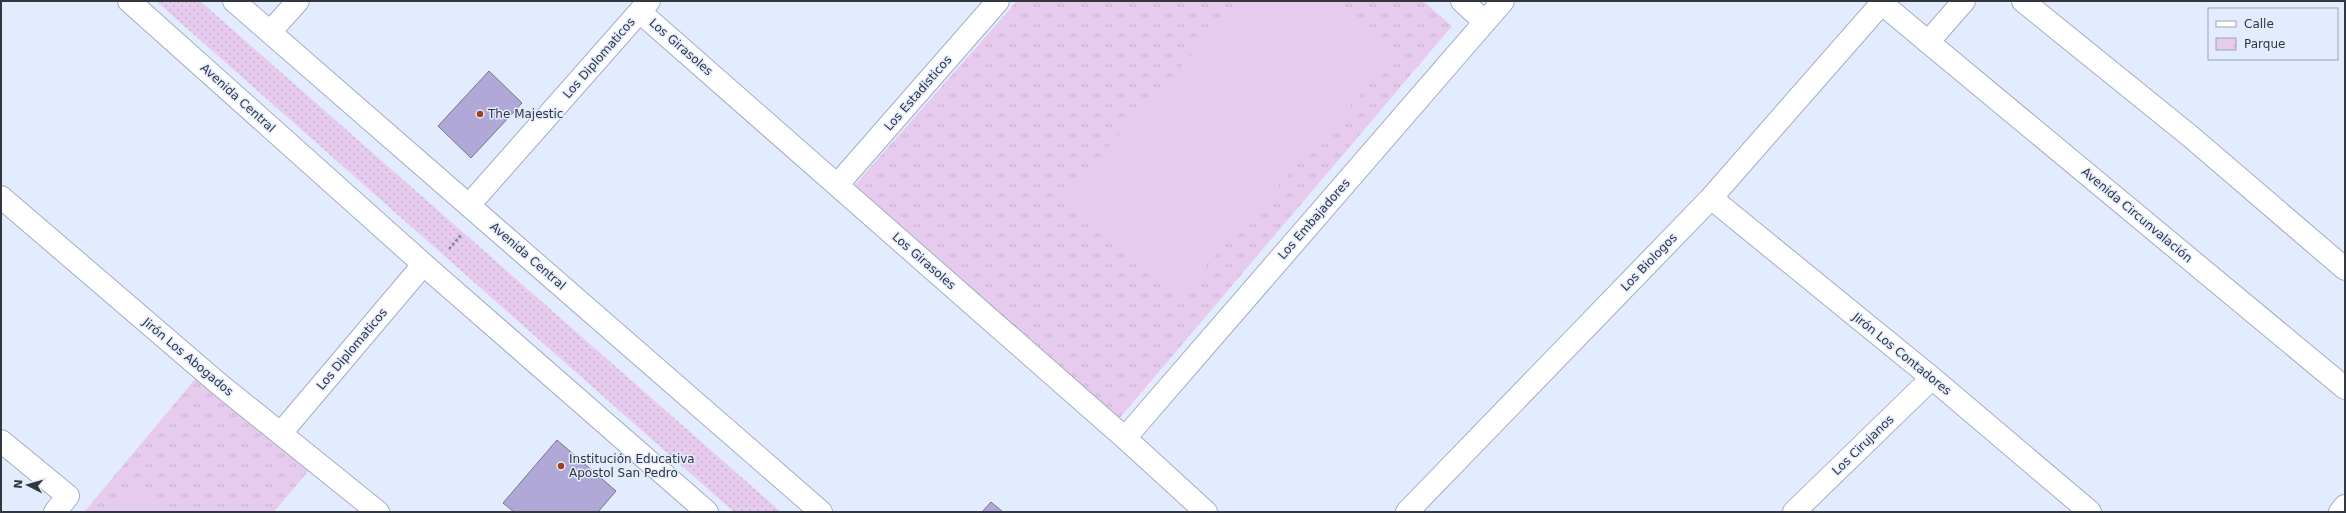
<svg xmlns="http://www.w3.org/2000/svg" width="2346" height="513" font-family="'DejaVu Sans',sans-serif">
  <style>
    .grass { fill: url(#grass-dots) }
    .park { fill: url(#park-tufts) }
    .pitch { fill: #e7cbef }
    .building { fill: #b0a9d8; stroke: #777389 }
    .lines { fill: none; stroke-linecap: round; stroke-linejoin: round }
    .street-casing { stroke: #a3adc3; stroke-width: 24 }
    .secondary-casing { stroke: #a3adc3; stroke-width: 24 }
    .path { stroke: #848a98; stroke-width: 2.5; stroke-dasharray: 3 2; stroke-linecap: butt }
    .street { stroke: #fff; stroke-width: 22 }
    .secondary { stroke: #fff; stroke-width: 22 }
    .poi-dot { fill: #a63e1c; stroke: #e3ecff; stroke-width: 1.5 }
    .labels { text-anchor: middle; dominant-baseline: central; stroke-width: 3; stroke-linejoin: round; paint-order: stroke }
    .street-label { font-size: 12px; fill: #32363f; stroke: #e3ecff }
    .poi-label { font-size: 12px; fill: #32363f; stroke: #e3ecff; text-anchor: start }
  </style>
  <defs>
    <pattern id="grass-dots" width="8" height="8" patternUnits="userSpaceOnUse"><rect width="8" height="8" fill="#e7cbef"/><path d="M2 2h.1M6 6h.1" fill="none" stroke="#c7afce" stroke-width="1.8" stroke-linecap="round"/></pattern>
    <pattern id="park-tufts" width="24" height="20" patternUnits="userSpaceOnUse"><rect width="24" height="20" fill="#e7cbef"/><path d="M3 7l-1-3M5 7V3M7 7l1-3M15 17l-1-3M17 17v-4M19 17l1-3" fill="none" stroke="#c7afce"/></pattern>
  </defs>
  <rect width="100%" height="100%" fill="#e3ecff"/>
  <!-- grass -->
  <path class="grass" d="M 156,1 L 200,1 L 781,512 L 734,512 Z"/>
  <!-- park -->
  <path class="park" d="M 1017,1 L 1423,1 L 1452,26 L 1118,420 L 853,187 Z
    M 196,378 L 311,468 L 274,512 L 84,512 Z"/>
  <!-- pitch -->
  <path class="pitch" d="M 1240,1 L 1335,1 L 1395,56 L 1177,298 L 1064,196 Z
    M 131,483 L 169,512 L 109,512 Z"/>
  <!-- building -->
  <path class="building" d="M 489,71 L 522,103 L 471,158 L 438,126 Z
    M 557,440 L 616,491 L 598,512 L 514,512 L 503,503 Z
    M 991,502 L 1003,512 L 982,512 Z"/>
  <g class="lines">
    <!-- street casing -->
    <g class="street-casing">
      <path id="street" d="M 1462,1 L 1484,21
        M 1879,1 L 1928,42
        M 640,12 L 1125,438 L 1206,512
        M 270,32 L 298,1
        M 838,184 L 998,1
        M 1,197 L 219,384 L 378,512
        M 1711,198 L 1932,378 L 2090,512
        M 469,205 L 649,1
        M 281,433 L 423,265
        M 1125,438 L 1503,1
        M 1,441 L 68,496 L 55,512
        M 1407,512 L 1711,198 L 1881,4
        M 1794,512 L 1932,378
        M 2340,512 L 2345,506"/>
    </g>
    <!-- secondary casing -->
    <g class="secondary-casing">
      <path id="secondary" d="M 129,1 L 431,271 L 707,512
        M 234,1 L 821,512
        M 1964,1 L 1928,42 L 2345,388
        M 2023,1 L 2190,136 L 2345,269"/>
    </g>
    <!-- path -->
    <path class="path" d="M 449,249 L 461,235"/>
    <!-- street -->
    <use href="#street" class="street"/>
    <!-- secondary -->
    <use href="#secondary" class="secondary"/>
  </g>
  <!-- markers -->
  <g class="poi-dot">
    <circle cx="480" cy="114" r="4"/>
    <circle cx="561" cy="466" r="4"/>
  </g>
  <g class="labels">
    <!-- street labels -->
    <g class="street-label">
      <text transform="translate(681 47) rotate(41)">Los Girasoles</text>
      <text transform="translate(599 58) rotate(-49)">Los Diplomaticos</text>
      <text transform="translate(918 93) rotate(-49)">Los Estadisticos</text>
      <text transform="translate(238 98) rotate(42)">Avenida Central</text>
      <text transform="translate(2137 215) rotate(40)">Avenida Circunvalación</text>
      <text transform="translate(1314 219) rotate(-49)">Los Embajadores</text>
      <text transform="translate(528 256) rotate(41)">Avenida Central</text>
      <text transform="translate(924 261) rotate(41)">Los Girasoles</text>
      <text transform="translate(1649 262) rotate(-46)">Los Biologos</text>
      <text transform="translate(352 349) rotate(-50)">Los Diplomaticos</text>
      <text transform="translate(1902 354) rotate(39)">Jirón Los Contadores</text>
      <text transform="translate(188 357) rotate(40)">Jirón Los Abogados</text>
      <text transform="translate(1863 445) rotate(-44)">Los Cirujanos</text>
    </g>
    <!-- poi labels -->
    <g class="poi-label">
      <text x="488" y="114">The Majestic</text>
      <text x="569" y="459">Institución Educativa<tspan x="569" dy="14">Apostol San Pedro</tspan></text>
    </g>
  </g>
  <!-- border -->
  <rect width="2346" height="513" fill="none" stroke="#32363f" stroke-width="4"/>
  <!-- legend -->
  <rect x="2208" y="8" width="130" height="52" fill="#e3ecff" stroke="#9ca3b2"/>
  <rect x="2216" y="21" width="20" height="6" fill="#ffffff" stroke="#9ca3b2"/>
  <text x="2244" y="28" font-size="12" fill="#32363f">Calle</text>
  <rect x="2216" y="38" width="20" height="12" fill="url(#park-tufts)" stroke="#9ca3b2"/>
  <text x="2244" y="48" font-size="12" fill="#32363f">Parque</text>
  <!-- north arrow -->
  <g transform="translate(28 485) rotate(276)" stroke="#e3ecff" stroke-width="3" paint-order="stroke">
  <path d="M0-3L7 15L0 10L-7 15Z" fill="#32363f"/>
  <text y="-6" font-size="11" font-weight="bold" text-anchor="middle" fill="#32363f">N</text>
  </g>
</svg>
